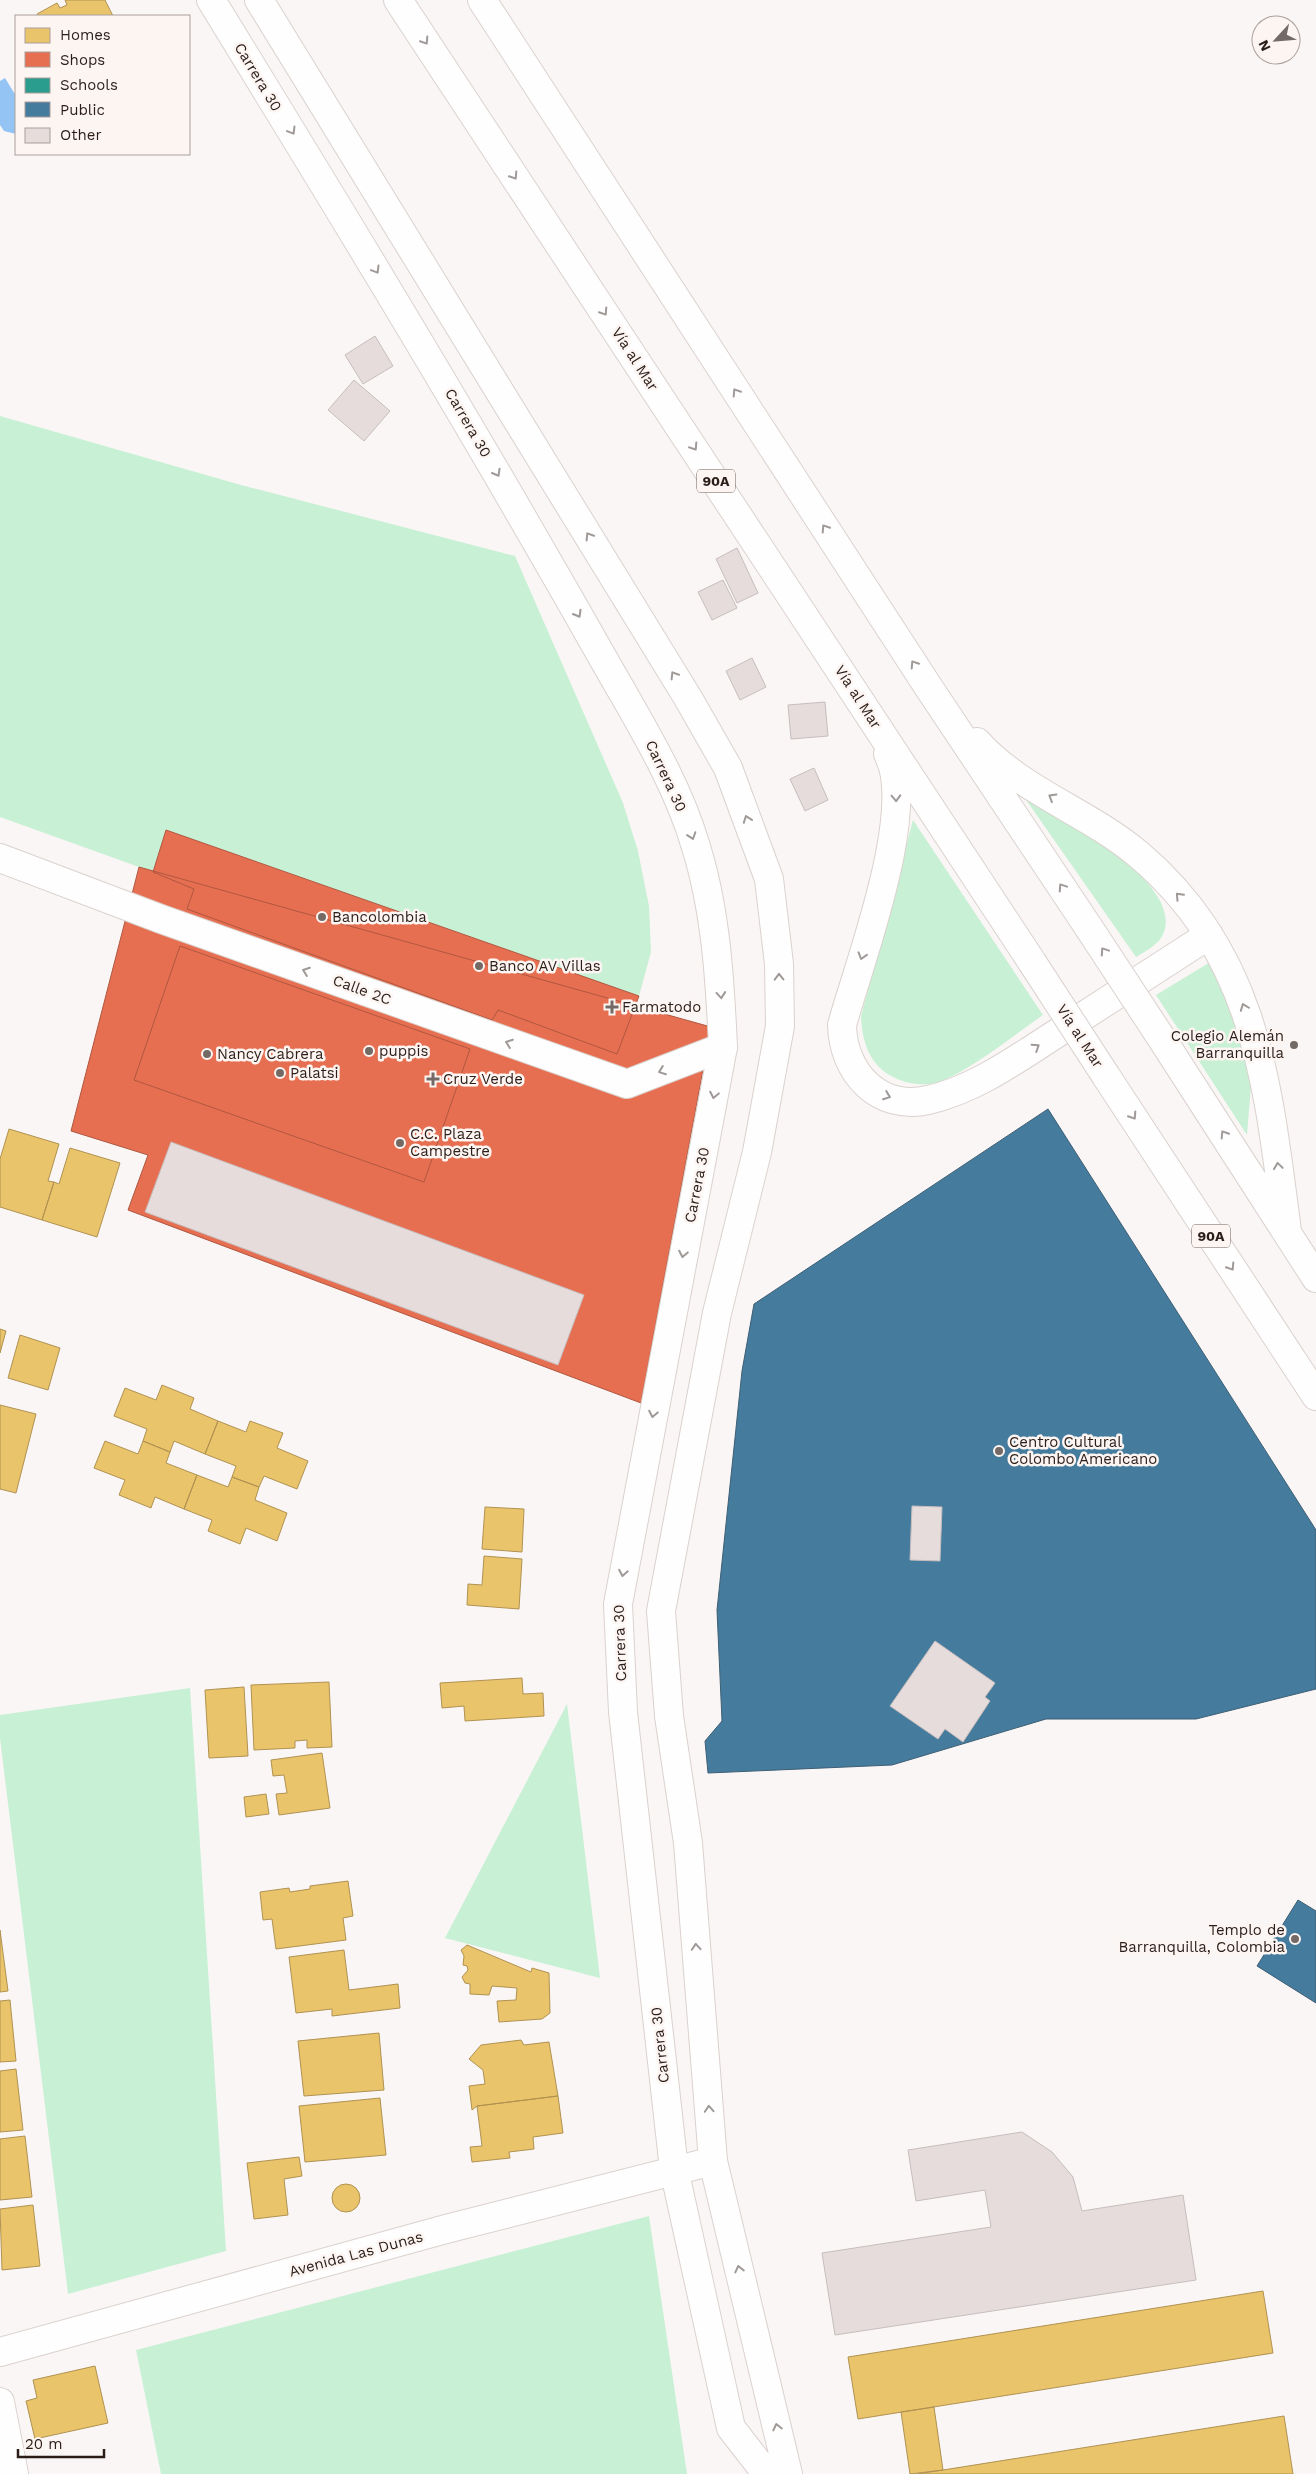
<svg xmlns="http://www.w3.org/2000/svg" width="1316" height="2474" font-family="'Work Sans',sans-serif">
  <style>
    .green { fill: #c8f0d5 }
    .water { fill: #93c4f4 }
    .homes { fill: #e9c46a; stroke: #b09252 }
    .shops { fill: #e76f51; stroke: #af5740 }
    .schools { fill: #2a9d8f; stroke: #2a776c }
    .public { fill: #457b9d; stroke: #3d5f75 }
    .building { fill: #e6dcdb; stroke: #c6bdbd }
    .lines { fill: none; stroke-linecap: round; stroke-linejoin: round }
    .minor-casing { stroke: #dad2ce; stroke-width: 30 }
    .major-casing { stroke: #dad2ce; stroke-width: 30 }
    .highway-casing { stroke: #dad2ce; stroke-width: 30 }
    .minor { stroke: #fefefe; stroke-width: 28 }
    .major { stroke: #fefefe; stroke-width: 28 }
    .highway { stroke: #fefefe; stroke-width: 28 }
    .highway-bridge-casing { stroke: #dad2ce; stroke-width: 30; stroke-linecap: butt }
    .highway-bridge { stroke: #fefefe; stroke-width: 28 }
    .oneway { stroke: #9f9997 }
    .poi-dot { fill: #736a66; stroke: #fdf5f2; stroke-width: 2 }
    .labels { text-anchor: middle; dominant-baseline: central; stroke-width: 5; stroke-linejoin: round; paint-order: stroke }
    .shield { fill: #fdf5f2; stroke: #6a5e5a; stroke-width: 1 }
    .shield-label { font-size: 14px; font-weight: bold; fill: #2b1e19 }
    .street-label { font-size: 15px; fill: #2b1e19; stroke: #fdf5f2 }
    .poi-label { font-size: 15px; fill: #2b1e19; stroke: #fdf5f2; text-anchor: start }
  </style>
  <rect width="100%" height="100%" fill="#faf6f5"/>
  <!-- green -->
  <path class="green" d="M 0,416 L 241,485 L 515,556 L 623,803 L 638,851 L 649,906 L 651,952 L 639,996 L 166,830 L 153,872 L 0,817 Z
    M 1024,797 C 1060,819 1182,880 1164,932 C 1160,944 1146,951 1136,957 Z
    M 913,820 L 1043,1015 C 1018,1032 957,1082 929,1084 C 916,1085 905,1083 893,1077 C 869,1065 862,1041 861,1016 Z
    M 1212,961 L 1229,994 L 1252,1074 L 1247,1135 L 1156,995 Z
    M 190,1688 L 226,2251 L 68,2294 L 0,1738 L 0,1715 Z
    M 567,1704 L 600,1978 L 445,1938 Z
    M 649,2216 L 687,2474 L 161,2474 L 136,2350 Z"/>
  <!-- water -->
  <path class="water" d="M 5,78 L 16,96 L 16,134 L 4,131 L 0,125 L 0,81 Z"/>
  <!-- homes -->
  <path class="homes" d="M 65,0 L 105,0 L 113,16 L 38,16 L 37,14 L 57,3 L 60,8 L 67,5 Z
    M 9,1129 L 59,1144 L 48,1181 L 54,1182 L 42,1220 L 0,1207 L 0,1159 Z
    M 70,1148 L 120,1163 L 97,1237 L 42,1220 L 54,1182 L 59,1184 Z
    M 0,1329 L 6,1331 L 0,1353 Z
    M 20,1335 L 60,1348 L 48,1390 L 8,1378 Z
    M 162,1385 L 194,1398 L 190,1409 L 218,1421 L 205,1454 L 174,1441 L 170,1452 L 143,1441 L 147,1429 L 114,1416 L 125,1388 L 156,1400 Z
    M 0,1405 L 36,1414 L 16,1493 L 0,1489 Z
    M 218,1421 L 246,1432 L 250,1421 L 283,1433 L 277,1448 L 308,1461 L 297,1489 L 264,1476 L 259,1487 L 232,1477 L 236,1466 L 205,1454 Z
    M 105,1441 L 138,1454 L 143,1441 L 170,1452 L 166,1463 L 197,1475 L 184,1509 L 155,1497 L 151,1508 L 119,1495 L 125,1480 L 94,1468 Z
    M 197,1475 L 228,1487 L 232,1477 L 259,1487 L 255,1500 L 287,1513 L 277,1541 L 246,1528 L 240,1544 L 208,1531 L 212,1520 L 184,1509 Z
    M 485,1507 L 524,1509 L 522,1552 L 482,1549 Z
    M 484,1556 L 522,1559 L 519,1609 L 467,1605 L 468,1584 L 482,1585 Z
    M 522,1678 L 523,1694 L 543,1693 L 544,1716 L 465,1721 L 464,1706 L 442,1708 L 440,1683 Z
    M 329,1682 L 332,1747 L 307,1748 L 307,1740 L 295,1741 L 295,1748 L 254,1750 L 251,1685 Z
    M 244,1687 L 248,1756 L 209,1758 L 205,1690 Z
    M 322,1753 L 330,1808 L 279,1815 L 276,1794 L 287,1793 L 284,1775 L 273,1776 L 271,1760 Z
    M 266,1794 L 269,1814 L 246,1817 L 244,1797 Z
    M 348,1881 L 353,1916 L 343,1918 L 346,1940 L 276,1949 L 272,1919 L 263,1920 L 260,1892 L 289,1888 L 290,1892 L 310,1889 L 310,1886 Z
    M 0,1930 L 8,1991 L 0,1992 Z
    M 467,1945 L 531,1972 L 532,1968 L 549,1973 L 550,2013 L 542,2019 L 499,2022 L 497,2001 L 516,2000 L 517,1988 L 492,1986 L 489,1995 L 470,1994 L 470,1984 L 465,1983 L 462,1977 L 468,1970 L 467,1966 L 463,1965 L 464,1956 L 461,1950 Z
    M 344,1950 L 349,1990 L 398,1984 L 400,2008 L 332,2016 L 332,2009 L 296,2013 L 289,1957 Z
    M 10,2000 L 16,2061 L 0,2062 L 0,2001 Z
    M 379,2033 L 384,2090 L 304,2096 L 298,2041 Z
    M 521,2040 L 524,2045 L 549,2042 L 558,2096 L 477,2106 L 472,2110 L 469,2086 L 485,2084 L 483,2070 L 469,2059 L 481,2045 Z
    M 16,2069 L 23,2130 L 0,2132 L 0,2071 Z
    M 558,2096 L 563,2133 L 533,2137 L 534,2149 L 509,2152 L 510,2158 L 472,2162 L 470,2147 L 482,2146 L 477,2106 Z
    M 380,2098 L 386,2155 L 305,2162 L 299,2106 Z
    M 25,2136 L 32,2197 L 0,2200 L 0,2139 Z
    M 299,2157 L 302,2176 L 284,2179 L 288,2215 L 254,2219 L 247,2163 Z
    M332 2198a14 14 0 1 1 28 0a14 14 0 1 1-28 0Z
    M 33,2205 L 40,2266 L 2,2270 L 0,2209 Z
    M 1263,2291 L 1273,2353 L 858,2419 L 848,2357 Z
    M 95,2366 L 108,2423 L 35,2439 L 26,2401 L 37,2398 L 33,2380 Z
    M 934,2407 L 943,2470 L 910,2474 L 901,2412 Z
    M 1284,2416 L 1293,2474 L 917,2474 L 943,2470 Z"/>
  <!-- shops -->
  <path class="shops" d="M 166,830 L 639,996 L 617,1054 L 498,1010 L 492,1020 L 187,909 L 194,889 L 153,872 Z
    M 139,867 L 711,1027 L 641,1403 L 128,1210 L 148,1155 L 71,1131 Z
    M 180,946 L 470,1049 L 424,1182 L 134,1080 Z"/>
  <!-- schools -->
  <path class="schools" d="M 1232,1439 L 1300,1587 L 1261,1605 L 1193,1457 Z
    M 802,1512 L 849,1518 L 830,1693 L 781,1703 Z
    M 968,1582 L 1027,1612 L 997,1667 L 941,1638 Z
    M 1316,1624 L 1316,1671 L 1238,1679 L 1233,1633 Z
    M 1226,1636 L 1231,1674 L 1071,1693 L 1066,1655 Z"/>
  <!-- public -->
  <path class="public" d="M 1048,1109 L 1316,1530 L 1316,1689 L 1196,1719 L 1046,1719 L 892,1765 L 708,1773 L 705,1741 L 722,1721 L 717,1610 L 742,1371 L 754,1304 Z
    M 1298,1900 L 1316,1911 L 1316,2003 L 1257,1966 Z"/>
  <!-- building -->
  <path class="building" d="M 375,336 L 393,366 L 363,384 L 345,355 Z
    M 354,380 L 390,411 L 364,441 L 328,410 Z
    M 737,548 L 758,593 L 737,603 L 716,559 Z
    M 723,580 L 737,608 L 712,620 L 698,592 Z
    M 752,658 L 766,687 L 740,700 L 726,671 Z
    M 825,702 L 828,736 L 791,739 L 788,705 Z
    M 814,768 L 828,800 L 805,811 L 790,779 Z
    M 171,1142 L 584,1295 L 558,1365 L 145,1212 Z
    M 912,1506 L 942,1507 L 940,1561 L 910,1560 Z
    M 935,1641 L 995,1683 L 985,1697 L 990,1701 L 963,1742 L 945,1729 L 938,1739 L 890,1706 Z
    M 1022,2132 L 1052,2152 L 1073,2177 L 1082,2211 L 1183,2195 L 1196,2280 L 835,2335 L 822,2253 L 991,2227 L 985,2190 L 916,2201 L 908,2150 Z"/>
  <g class="lines">
    <!-- minor casing -->
    <g class="minor-casing">
      <path id="minor" d="M 0,858 L 161,919 L 627,1084 L 723,1047
        M 0,2352 L 446,2229 L 713,2161
        M 0,2402 L 14,2474"/>
    </g>
    <!-- major casing -->
    <g class="major-casing">
      <path id="major" d="M 211,0 C 327,189 442,377 552,569 C 576,610 599,652 623,693 C 651,742 680,792 696,847 C 716,911 720,981 723,1047 L 618,1604 L 623,1712 L 674,2169 L 731,2428 L 759,2464 L 770,2474
        M 259,0 L 688,698 L 728,768 L 769,879 L 779,964 L 780,1026 L 757,1152 L 717,1313 L 661,1611 L 669,1716 L 688,1843 L 713,2161 L 788,2474"/>
    </g>
    <!-- highway casing -->
    <g class="highway-casing">
      <path id="highway" d="M 398,0 L 1032,962
        M 482,0 L 931,691 L 1089,928
        M 977,742 C 1021,791 1088,812 1138,854 C 1258,955 1268,1088 1287,1231
        M 888,754 C 918,810 859,963 842,1025 C 843,1072 878,1111 928,1100 C 977,1089 1021,1056 1062,1030 C 1111,998 1160,967 1209,935
        M 1160,1036 L 1316,1278
        M 1106,1076 L 1316,1396"/>
    </g>
    <!-- minor -->
    <use href="#minor" class="minor"/>
    <!-- major -->
    <use href="#major" class="major"/>
    <!-- highway -->
    <use href="#highway" class="highway"/>
    <!-- highway-bridge casing -->
    <g class="highway-bridge-casing">
      <path id="highway-bridge" d="M 1089,928 L 1160,1036
        M 1032,962 L 1106,1076"/>
    </g>
    <!-- highway-bridge -->
    <use href="#highway-bridge" class="highway-bridge"/>
  </g>
  <!-- one-way arrows -->
  <defs><path id="oneway-chevron" d="M-2-3.5L2.5 0L-2 3.5" fill="none" stroke-width="1.6" stroke-linecap="round" stroke-linejoin="round" transform="scale(1.25)"/></defs>
  <g class="oneway">
    <use href="#oneway-chevron" transform="translate(425 41) rotate(57)"/>
    <use href="#oneway-chevron" transform="translate(292 131) rotate(59)"/>
    <use href="#oneway-chevron" transform="translate(514 176) rotate(57)"/>
    <use href="#oneway-chevron" transform="translate(376 270) rotate(59)"/>
    <use href="#oneway-chevron" transform="translate(604 312) rotate(57)"/>
    <use href="#oneway-chevron" transform="translate(736 392) rotate(-123)"/>
    <use href="#oneway-chevron" transform="translate(694 447) rotate(57)"/>
    <use href="#oneway-chevron" transform="translate(497 473) rotate(60)"/>
    <use href="#oneway-chevron" transform="translate(825 528) rotate(-123)"/>
    <use href="#oneway-chevron" transform="translate(589 536) rotate(-122)"/>
    <use href="#oneway-chevron" transform="translate(578 614) rotate(60)"/>
    <use href="#oneway-chevron" transform="translate(914 664) rotate(-123)"/>
    <use href="#oneway-chevron" transform="translate(674 675) rotate(-122)"/>
    <use href="#oneway-chevron" transform="translate(1052 797) rotate(-149)"/>
    <use href="#oneway-chevron" transform="translate(896 798) rotate(88)"/>
    <use href="#oneway-chevron" transform="translate(747 819) rotate(-110)"/>
    <use href="#oneway-chevron" transform="translate(692 836) rotate(71)"/>
    <use href="#oneway-chevron" transform="translate(1062 887) rotate(-124)"/>
    <use href="#oneway-chevron" transform="translate(1179 896) rotate(-133)"/>
    <use href="#oneway-chevron" transform="translate(1104 951) rotate(-124)"/>
    <use href="#oneway-chevron" transform="translate(862 956) rotate(107)"/>
    <use href="#oneway-chevron" transform="translate(306 971) rotate(-160)"/>
    <use href="#oneway-chevron" transform="translate(779 977) rotate(-91)"/>
    <use href="#oneway-chevron" transform="translate(721 995) rotate(85)"/>
    <use href="#oneway-chevron" transform="translate(1244 1007) rotate(-111)"/>
    <use href="#oneway-chevron" transform="translate(509 1043) rotate(-160)"/>
    <use href="#oneway-chevron" transform="translate(1036 1047) rotate(-33)"/>
    <use href="#oneway-chevron" transform="translate(662 1071) rotate(159)"/>
    <use href="#oneway-chevron" transform="translate(714 1095) rotate(101)"/>
    <use href="#oneway-chevron" transform="translate(887 1096) rotate(21)"/>
    <use href="#oneway-chevron" transform="translate(1133 1116) rotate(57)"/>
    <use href="#oneway-chevron" transform="translate(1224 1134) rotate(-123)"/>
    <use href="#oneway-chevron" transform="translate(1278 1166) rotate(-98)"/>
    <use href="#oneway-chevron" transform="translate(683 1254) rotate(101)"/>
    <use href="#oneway-chevron" transform="translate(1231 1267) rotate(57)"/>
    <use href="#oneway-chevron" transform="translate(653 1414) rotate(101)"/>
    <use href="#oneway-chevron" transform="translate(623 1573) rotate(100)"/>
    <use href="#oneway-chevron" transform="translate(696 1947) rotate(-94)"/>
    <use href="#oneway-chevron" transform="translate(709 2109) rotate(-94)"/>
    <use href="#oneway-chevron" transform="translate(739 2269) rotate(-103)"/>
    <use href="#oneway-chevron" transform="translate(777 2427) rotate(-103)"/>
  </g>
  <!-- markers -->
  <g class="poi-dot">
    <circle cx="322" cy="917" r="5"/>
    <circle cx="479" cy="966" r="5"/>
    <path d="M609.5 999.5h5v5h5v5h-5v5h-5v-5h-5v-5h5z"/>
    <circle cx="1294" cy="1045" r="5"/>
    <circle cx="369" cy="1051" r="5"/>
    <circle cx="207" cy="1054" r="5"/>
    <circle cx="280" cy="1073" r="5"/>
    <path d="M430.5 1071.5h5v5h5v5h-5v5h-5v-5h-5v-5h5z"/>
    <circle cx="400" cy="1143" r="5"/>
    <circle cx="999" cy="1451" r="5"/>
    <circle cx="1295" cy="1939" r="5"/>
  </g>
  <g class="labels">
    <!-- shield labels -->
    <g class="shield">
      <rect x="697" y="469.5" width="38" height="23" rx="4"/>
      <rect x="1192" y="1224.5" width="38" height="23" rx="4"/>
    </g>
    <g class="shield-label">
      <text x="716" y="481">90A</text>
      <text x="1211" y="1236">90A</text>
    </g>
    <!-- street labels -->
    <g class="street-label">
      <text transform="translate(258 77) rotate(59)">Carrera 30</text>
      <text transform="translate(635 359) rotate(57)">Vía al Mar</text>
      <text transform="translate(468 423) rotate(60)">Carrera 30</text>
      <text transform="translate(858 697) rotate(57)">Vía al Mar</text>
      <text transform="translate(666 776) rotate(65)">Carrera 30</text>
      <text transform="translate(362 990) rotate(20)">Calle 2C</text>
      <text transform="translate(1080 1036) rotate(57)">Vía al Mar</text>
      <text transform="translate(697 1185) rotate(-79)">Carrera 30</text>
      <text transform="translate(620 1643) rotate(-92)">Carrera 30</text>
      <text transform="translate(660 2045) rotate(-96)">Carrera 30</text>
      <text transform="translate(356 2254) rotate(-15)">Avenida Las Dunas</text>
    </g>
    <!-- poi labels -->
    <g class="poi-label">
      <text x="332" y="917">Bancolombia</text>
      <text x="489" y="966">Banco AV Villas</text>
      <text x="622" y="1007">Farmatodo</text>
      <text x="1284" y="1036" text-anchor="end">Colegio Alemán<tspan x="1284" dy="17">Barranquilla</tspan></text>
      <text x="379" y="1051">puppis</text>
      <text x="217" y="1054">Nancy Cabrera</text>
      <text x="290" y="1073">Palatsi</text>
      <text x="443" y="1079">Cruz Verde</text>
      <text x="410" y="1134">C.C. Plaza<tspan x="410" dy="17">Campestre</tspan></text>
      <text x="1009" y="1442">Centro Cultural<tspan x="1009" dy="17">Colombo Americano</tspan></text>
      <text x="1285" y="1930" text-anchor="end">Templo de<tspan x="1285" dy="17">Barranquilla, Colombia</tspan></text>
    </g>
  </g>
  <!-- legend -->
  <rect x="15" y="15" width="175" height="140" fill="#fdf5f2" stroke="#a99f9b"/>
  <rect x="25" y="28" width="25" height="15" fill="#e9c46a" stroke="#a99f9b"/>
  <text x="60" y="40" font-size="15" fill="#2b1e19">Homes</text>
  <rect x="25" y="52" width="25" height="15" fill="#e76f51" stroke="#a99f9b"/>
  <text x="60" y="65" font-size="15" fill="#2b1e19">Shops</text>
  <rect x="25" y="78" width="25" height="15" fill="#2a9d8f" stroke="#a99f9b"/>
  <text x="60" y="90" font-size="15" fill="#2b1e19">Schools</text>
  <rect x="25" y="102" width="25" height="15" fill="#457b9d" stroke="#a99f9b"/>
  <text x="60" y="115" font-size="15" fill="#2b1e19">Public</text>
  <rect x="25" y="128" width="25" height="15" fill="#e6dcdb" stroke="#a99f9b"/>
  <text x="60" y="140" font-size="15" fill="#2b1e19">Other</text>
  <!-- north arrow -->
  <g transform="translate(1276 40) rotate(244)"><circle r="24" fill="#fdf5f2" stroke="#a99f9b"/>
  <path d="M0-4L9 19L0 12L-9 19Z" fill="#736a66"/>
  <text y="-8" font-size="14" font-weight="bold" text-anchor="middle" fill="#2b1e19">N</text>
  </g>
  <!-- scale -->
  <path d="M18 2449v8h86v-8" fill="none" stroke="#2b1e19" stroke-width="2.5"/>
  <text x="25" y="2449" font-size="15" fill="#2b1e19" stroke="#fdf5f2" stroke-width="4" paint-order="stroke">20 m</text>
</svg>
